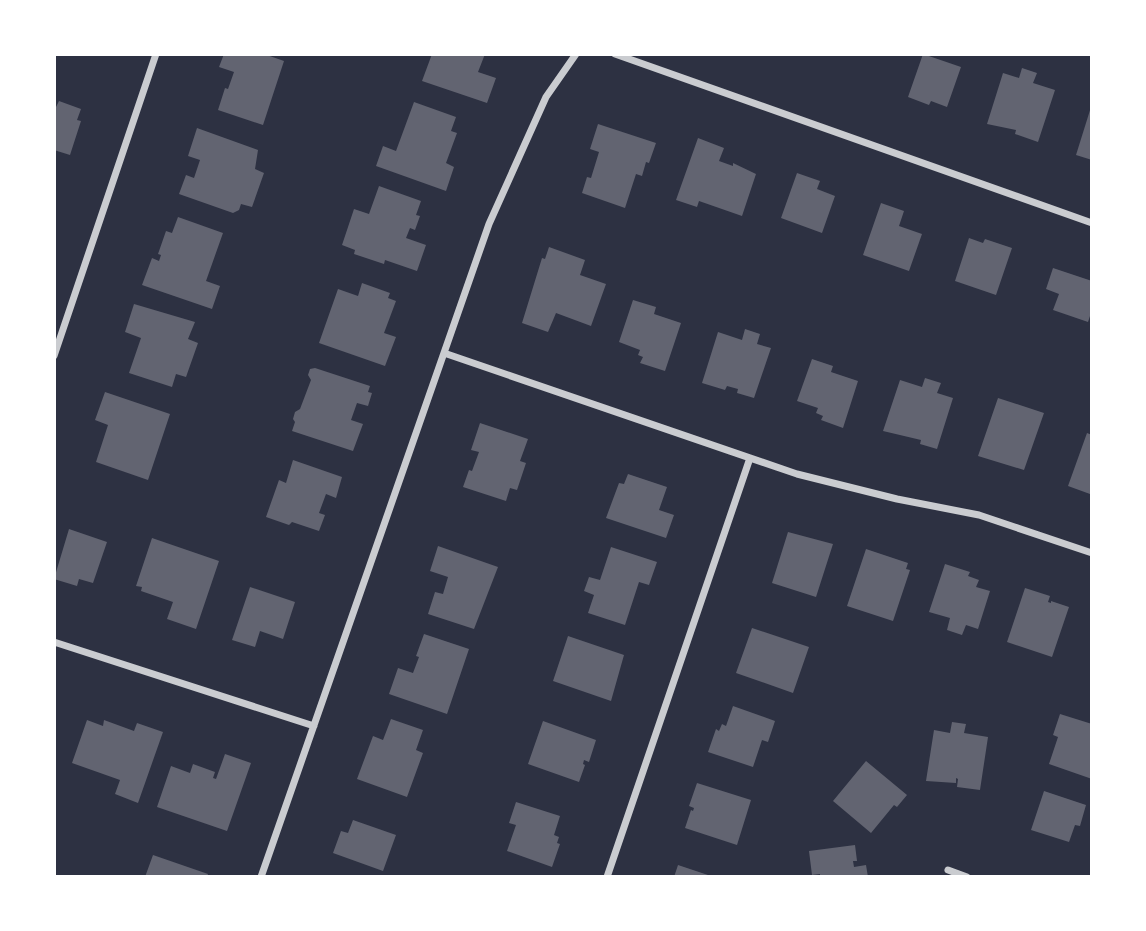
<svg xmlns="http://www.w3.org/2000/svg" width="1146" height="931" font-family="'PT Sans',sans-serif">
  <style>
    .building { fill: #626471 }
    .lines { fill: none; stroke-linecap: round; stroke-linejoin: round }
    .minor { stroke: #caccd0; stroke-width: 7 }
  </style>
  <rect width="100%" height="100%" fill="#2d3142"/>
  <!-- building -->
  <path class="building" d="M 224,54 L 264,54 L 284,61 L 263,125 L 218,110 L 225,88 L 228,89 L 234,72 L 219,67 Z
    M 432,54 L 485,54 L 478,72 L 496,78 L 487,103 L 422,81 Z
    M 923,54 L 961,67 L 947,107 L 931,101 L 929,105 L 908,97 Z
    M 1022,68 L 1037,73 L 1033,83 L 1055,90 L 1038,142 L 1015,134 L 1016,130 L 987,124 L 1003,73 L 1019,78 Z
    M 59,101 L 81,109 L 77,120 L 81,121 L 70,155 L 54,150 L 54,111 Z
    M 414,102 L 456,117 L 451,131 L 457,133 L 446,163 L 454,167 L 446,191 L 376,166 L 383,146 L 396,151 Z
    M 1091,107 L 1092,108 L 1092,160 L 1076,155 Z
    M 598,124 L 656,143 L 649,163 L 646,162 L 642,176 L 636,174 L 625,208 L 582,193 L 587,177 L 591,178 L 599,152 L 590,149 Z
    M 197,128 L 258,150 L 255,169 L 264,173 L 252,207 L 241,204 L 239,210 L 233,213 L 179,194 L 186,175 L 194,178 L 200,160 L 188,156 Z
    M 698,138 L 724,148 L 719,161 L 733,166 L 733,163 L 756,174 L 742,216 L 699,201 L 697,207 L 676,200 Z
    M 797,173 L 820,181 L 817,189 L 835,196 L 822,233 L 781,218 Z
    M 379,186 L 421,201 L 416,215 L 420,216 L 415,230 L 410,228 L 406,238 L 426,245 L 417,271 L 385,260 L 384,264 L 354,254 L 355,250 L 342,245 L 354,209 L 369,214 Z
    M 881,203 L 904,211 L 899,226 L 922,234 L 909,271 L 863,255 Z
    M 178,217 L 223,233 L 206,281 L 220,286 L 212,309 L 142,285 L 152,258 L 159,261 L 161,255 L 158,254 L 166,231 L 172,233 Z
    M 969,238 L 983,243 L 985,239 L 1012,248 L 996,295 L 955,281 Z
    M 549,247 L 585,260 L 580,275 L 606,284 L 591,326 L 556,313 L 548,332 L 522,323 L 542,258 L 545,259 Z
    M 1053,268 L 1092,281 L 1092,310 L 1088,322 L 1053,310 L 1059,294 L 1046,289 Z
    M 362,283 L 390,293 L 388,298 L 396,301 L 384,333 L 396,337 L 385,366 L 319,343 L 338,289 L 358,296 Z
    M 633,300 L 656,307 L 654,314 L 681,323 L 665,371 L 640,363 L 643,357 L 638,355 L 640,350 L 619,342 Z
    M 134,304 L 195,322 L 188,339 L 198,343 L 186,377 L 176,374 L 172,387 L 129,373 L 141,338 L 125,332 Z
    M 745,329 L 760,334 L 757,344 L 771,348 L 754,398 L 737,393 L 738,389 L 727,386 L 725,390 L 702,383 L 718,332 L 742,340 Z
    M 812,359 L 833,366 L 831,372 L 858,381 L 843,428 L 821,420 L 823,416 L 816,413 L 818,408 L 797,401 Z
    M 315,368 L 370,386 L 368,392 L 372,393 L 368,406 L 357,403 L 351,420 L 363,424 L 353,451 L 292,431 L 295,422 L 293,419 L 295,412 L 300,409 L 311,380 L 308,375 L 310,369 Z
    M 925,378 L 941,383 L 937,393 L 953,398 L 937,449 L 920,444 L 921,440 L 883,431 L 900,380 L 922,387 Z
    M 105,392 L 170,414 L 148,480 L 96,462 L 108,425 L 95,420 Z
    M 998,398 L 1044,413 L 1024,470 L 978,456 Z
    M 480,423 L 528,439 L 520,461 L 526,463 L 517,490 L 510,488 L 506,501 L 463,487 L 469,470 L 472,471 L 479,452 L 471,450 Z
    M 1087,433 L 1092,435 L 1090,494 L 1068,486 Z
    M 293,460 L 342,477 L 336,498 L 326,494 L 319,513 L 325,515 L 319,531 L 292,522 L 289,525 L 266,517 L 279,480 L 286,483 Z
    M 628,474 L 667,487 L 659,510 L 674,515 L 666,538 L 606,518 L 619,483 L 624,484 Z
    M 69,529 L 107,542 L 93,583 L 79,579 L 77,586 L 54,579 Z
    M 788,532 L 833,544 L 816,597 L 772,583 Z
    M 152,538 L 219,561 L 196,629 L 167,619 L 173,602 L 141,591 L 142,587 L 136,586 Z
    M 438,546 L 498,567 L 474,629 L 428,614 L 435,592 L 443,594 L 448,577 L 430,571 Z
    M 611,547 L 657,562 L 649,585 L 639,582 L 625,625 L 588,613 L 594,595 L 584,591 L 589,577 L 600,580 Z
    M 866,549 L 908,563 L 906,569 L 910,570 L 893,621 L 847,606 Z
    M 945,564 L 970,572 L 968,576 L 979,580 L 976,587 L 990,591 L 978,629 L 966,625 L 962,635 L 947,630 L 950,618 L 929,612 Z
    M 250,587 L 295,602 L 283,639 L 260,631 L 255,647 L 232,640 Z
    M 1025,588 L 1050,596 L 1048,602 L 1051,603 L 1051,601 L 1069,607 L 1052,657 L 1007,642 Z
    M 752,628 L 809,647 L 793,693 L 736,673 Z
    M 424,634 L 469,649 L 447,714 L 389,694 L 398,668 L 413,673 L 419,657 L 416,656 Z
    M 568,636 L 624,655 L 611,701 L 553,681 Z
    M 733,706 L 775,721 L 768,742 L 762,740 L 753,767 L 708,752 L 716,729 L 719,731 L 722,724 L 726,726 Z
    M 1060,714 L 1092,724 L 1092,779 L 1049,764 L 1058,737 L 1053,735 Z
    M 391,719 L 423,730 L 416,750 L 423,753 L 407,797 L 357,779 L 373,736 L 383,740 Z
    M 87,720 L 103,726 L 104,720 L 134,731 L 137,723 L 163,732 L 138,803 L 115,794 L 120,780 L 72,763 Z
    M 543,721 L 596,740 L 589,762 L 584,760 L 583,764 L 585,765 L 579,782 L 528,764 Z
    M 952,722 L 966,724 L 964,733 L 988,737 L 980,790 L 957,787 L 958,779 L 956,778 L 956,783 L 926,781 L 934,730 L 950,733 Z
    M 225,754 L 251,763 L 227,831 L 157,807 L 171,766 L 190,773 L 193,764 L 215,772 L 213,778 L 216,779 Z
    M 866,761 L 907,795 L 897,807 L 894,805 L 871,833 L 833,801 Z
    M 697,783 L 751,800 L 737,845 L 685,828 L 691,810 L 693,811 L 694,808 L 689,806 Z
    M 1044,791 L 1086,805 L 1080,826 L 1075,825 L 1069,842 L 1031,830 Z
    M 516,802 L 560,816 L 554,835 L 559,837 L 557,843 L 560,844 L 552,867 L 507,851 L 516,825 L 509,823 Z
    M 353,820 L 396,835 L 383,871 L 333,853 L 341,831 L 348,833 Z
    M 855,845 L 857,861 L 853,861 L 854,867 L 866,865 L 868,877 L 820,877 L 820,874 L 812,875 L 809,851 Z
    M 153,855 L 208,874 L 207,877 L 145,877 Z
    M 678,865 L 711,876 L 711,877 L 674,877 Z"/>
  <g class="lines">
    <!-- minor -->
    <path class="minor" d="M 615,54 L 1092,223
      M 444,353 L 797,474 L 897,499 L 979,515 L 1092,553
      M 54,356 L 156,54
      M 54,642 L 314,726
      M 948,870 L 967,877
      M 261,877 L 489,224 L 546,97 L 576,54
      M 607,877 L 750,458"/>
  </g>
  <!-- border -->
  <rect width="1146" height="931" fill="none" stroke="#ffffff" stroke-width="112"/>
</svg>
